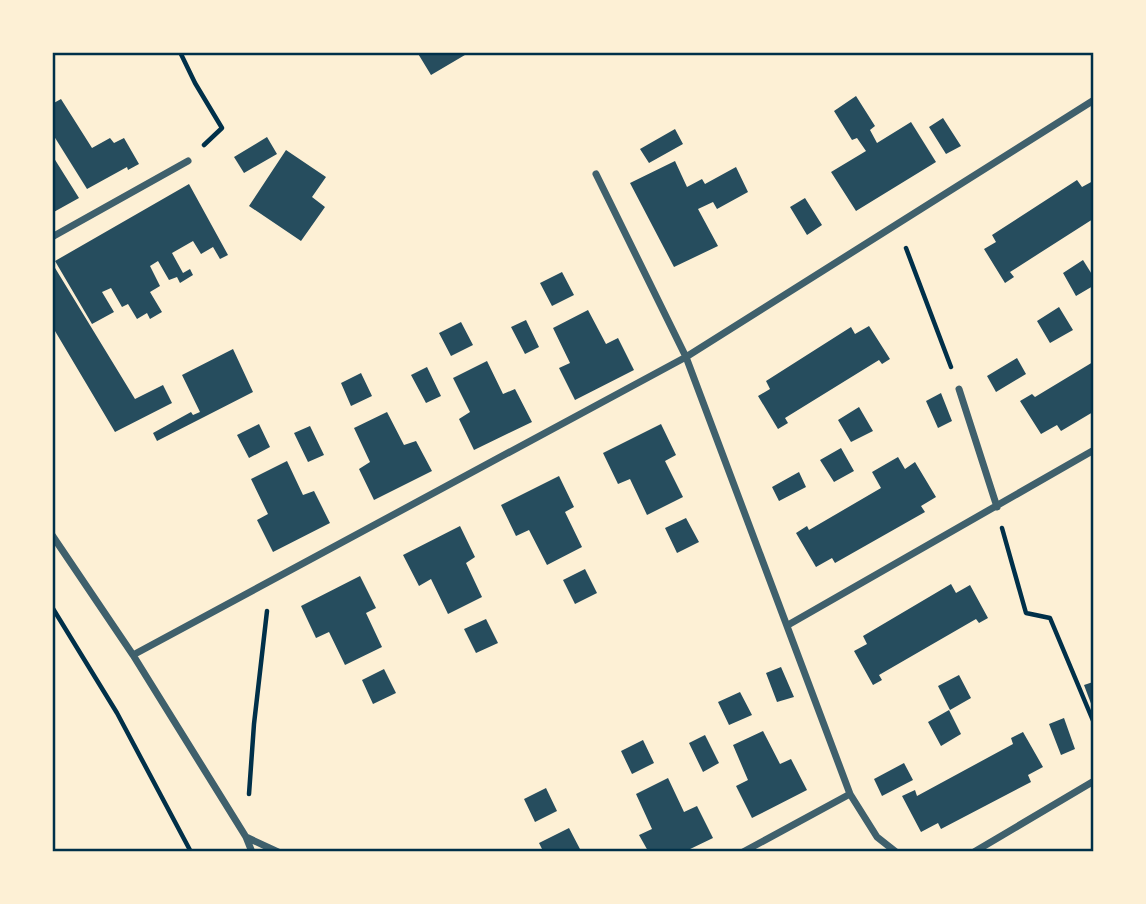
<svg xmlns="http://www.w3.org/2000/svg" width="1146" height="904" font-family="Poppins,sans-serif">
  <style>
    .building { fill: #264d5e }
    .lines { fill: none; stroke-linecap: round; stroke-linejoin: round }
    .path { stroke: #003049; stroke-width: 4.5 }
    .minor { stroke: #3f606c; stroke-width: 7 }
    .neatline { fill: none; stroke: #003049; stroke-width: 2.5 }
  </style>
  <rect width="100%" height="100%" fill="#fdf0d5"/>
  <!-- building -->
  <path class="building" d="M 417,52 L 470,52 L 431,75 Z
    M 856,96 L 875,126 L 870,130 L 877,143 L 911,122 L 936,162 L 856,211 L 831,172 L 866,151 L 857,138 L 852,140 L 834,111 Z
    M 61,99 L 92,148 L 110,138 L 114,143 L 124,138 L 139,164 L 128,170 L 127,167 L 87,189 L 52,133 L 52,104 Z
    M 943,118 L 961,146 L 946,154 L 929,127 Z
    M 675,129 L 683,144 L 649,163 L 640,149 Z
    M 267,137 L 277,154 L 244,173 L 234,157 Z
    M 286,150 L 326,177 L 312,197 L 325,207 L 301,241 L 249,206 Z
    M 52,155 L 79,198 L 52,213 Z
    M 675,161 L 687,187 L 702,179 L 705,184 L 736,167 L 748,192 L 717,209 L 713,202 L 698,209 L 718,246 L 674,267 L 630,183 Z
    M 1077,180 L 1082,187 L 1093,181 L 1093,219 L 1010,272 L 1014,277 L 1005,283 L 984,249 L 996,242 L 992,235 Z
    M 189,184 L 228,255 L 220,259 L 213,247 L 201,254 L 193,241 L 172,253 L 183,273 L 190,269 L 193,275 L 180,283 L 177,277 L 169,280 L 158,261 L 150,266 L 160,286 L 150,292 L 162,312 L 150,319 L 147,313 L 137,319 L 128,304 L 122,307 L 111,288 L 102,292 L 114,312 L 92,324 L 55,261 Z
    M 805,198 L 822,225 L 807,235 L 790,207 Z
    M 1083,260 L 1093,276 L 1093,286 L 1076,296 L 1063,273 Z
    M 52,263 L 135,399 L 163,385 L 172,403 L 115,432 L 52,326 Z
    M 562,272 L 574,295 L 552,306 L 540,283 Z
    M 1059,307 L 1073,330 L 1050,343 L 1037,321 Z
    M 588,310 L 606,344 L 618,338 L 634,370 L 575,400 L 559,368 L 570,363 L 553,328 Z
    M 526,320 L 539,347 L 525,354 L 511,327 Z
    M 461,322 L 473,345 L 451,356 L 439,333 Z
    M 869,326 L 890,359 L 882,364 L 879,360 L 785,418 L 788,423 L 778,429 L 758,396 L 770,389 L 766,381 L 851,327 L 855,334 Z
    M 233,349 L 253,392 L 157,441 L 153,433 L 191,412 L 193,415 L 200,412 L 182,375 Z
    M 1017,358 L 1026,374 L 996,392 L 987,376 Z
    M 487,361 L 503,394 L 515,389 L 532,422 L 474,450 L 459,419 L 470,412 L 453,378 Z
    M 1093,362 L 1093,412 L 1061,431 L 1057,425 L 1041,434 L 1020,401 L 1032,394 L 1035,397 Z
    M 427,367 L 441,396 L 426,403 L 411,375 Z
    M 361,373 L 372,396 L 351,406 L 341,383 Z
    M 941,393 L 952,421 L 938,428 L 926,401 Z
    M 859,407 L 873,431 L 851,442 L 838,420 Z
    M 387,412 L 404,445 L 416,441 L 432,471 L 374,500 L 359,469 L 370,462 L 354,428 Z
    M 259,424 L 270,447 L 249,458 L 237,435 Z
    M 661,424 L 676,455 L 665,461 L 683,497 L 647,515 L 630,479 L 618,484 L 603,453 Z
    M 310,426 L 324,455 L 308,462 L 294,433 Z
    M 841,448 L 854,471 L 834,482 L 820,460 Z
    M 898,457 L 905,469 L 915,462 L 936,497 L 921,506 L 925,512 L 835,563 L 832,558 L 816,567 L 796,533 L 807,526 L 809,530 L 881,488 L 872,472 Z
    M 287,461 L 303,495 L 314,491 L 330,523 L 273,552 L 257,520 L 268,514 L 251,479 Z
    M 799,472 L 806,487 L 779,501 L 772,487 Z
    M 559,476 L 574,507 L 565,512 L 582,547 L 547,565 L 529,530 L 516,536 L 501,505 Z
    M 686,518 L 699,542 L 677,553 L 665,528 Z
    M 460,526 L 475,557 L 466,563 L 482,597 L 448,614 L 431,579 L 419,586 L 403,555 Z
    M 585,569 L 597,593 L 575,604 L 563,580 Z
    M 360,576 L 376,608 L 366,613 L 382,647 L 345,665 L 329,632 L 316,638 L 301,606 Z
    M 951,584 L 956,593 L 970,585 L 988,618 L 979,623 L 976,619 L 879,675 L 882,680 L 873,685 L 854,651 L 867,644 L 863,636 Z
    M 486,619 L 498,643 L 476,653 L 464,629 Z
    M 781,667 L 794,697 L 777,702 L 766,673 Z
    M 384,669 L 396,693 L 373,704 L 362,680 Z
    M 959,675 L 971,698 L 950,710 L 938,686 Z
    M 1093,682 L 1093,709 L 1084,685 Z
    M 740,692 L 752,715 L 729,725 L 718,702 Z
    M 949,710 L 961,734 L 941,746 L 928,722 Z
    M 1064,718 L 1075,749 L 1061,755 L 1049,724 Z
    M 763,731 L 780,764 L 791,759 L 807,790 L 752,818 L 736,786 L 748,780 L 733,745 Z
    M 1023,732 L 1043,767 L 1028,775 L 1031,782 L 941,829 L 938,823 L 921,832 L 902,796 L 915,790 L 917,796 L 1013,744 L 1011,738 Z
    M 705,735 L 719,763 L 703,772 L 689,743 Z
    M 643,740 L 654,763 L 632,774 L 621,751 Z
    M 904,763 L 913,780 L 882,796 L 874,779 Z
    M 668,778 L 684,812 L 697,806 L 713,838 L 686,851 L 648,851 L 639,835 L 652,829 L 636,794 Z
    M 546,788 L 557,811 L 535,822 L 524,799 Z
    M 569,828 L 581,851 L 543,851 L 539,843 Z"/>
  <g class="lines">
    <!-- path -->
    <path class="path" d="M 180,52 L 195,83 L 222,128 L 204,145
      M 906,248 L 951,367
      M 1002,528 L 1026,613 L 1050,618 L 1094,723
      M 52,607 L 117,713 L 191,852
      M 249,794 L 254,724 L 267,611"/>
    <!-- minor -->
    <path class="minor" d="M 596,174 L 686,357 L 850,794 L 877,837 L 896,852
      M 52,237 L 188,161
      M 959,389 L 997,507
      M 52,535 L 133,655 L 246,837 L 252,852
      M 788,625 L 1094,450
      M 133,655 L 686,357 L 1094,100
      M 246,837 L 278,852
      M 743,852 L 850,794
      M 974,852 L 1094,781"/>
  </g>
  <!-- border -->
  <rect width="1146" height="904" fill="none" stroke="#fdf0d5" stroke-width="108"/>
  <rect x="54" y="54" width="1038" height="796" class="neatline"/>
</svg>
